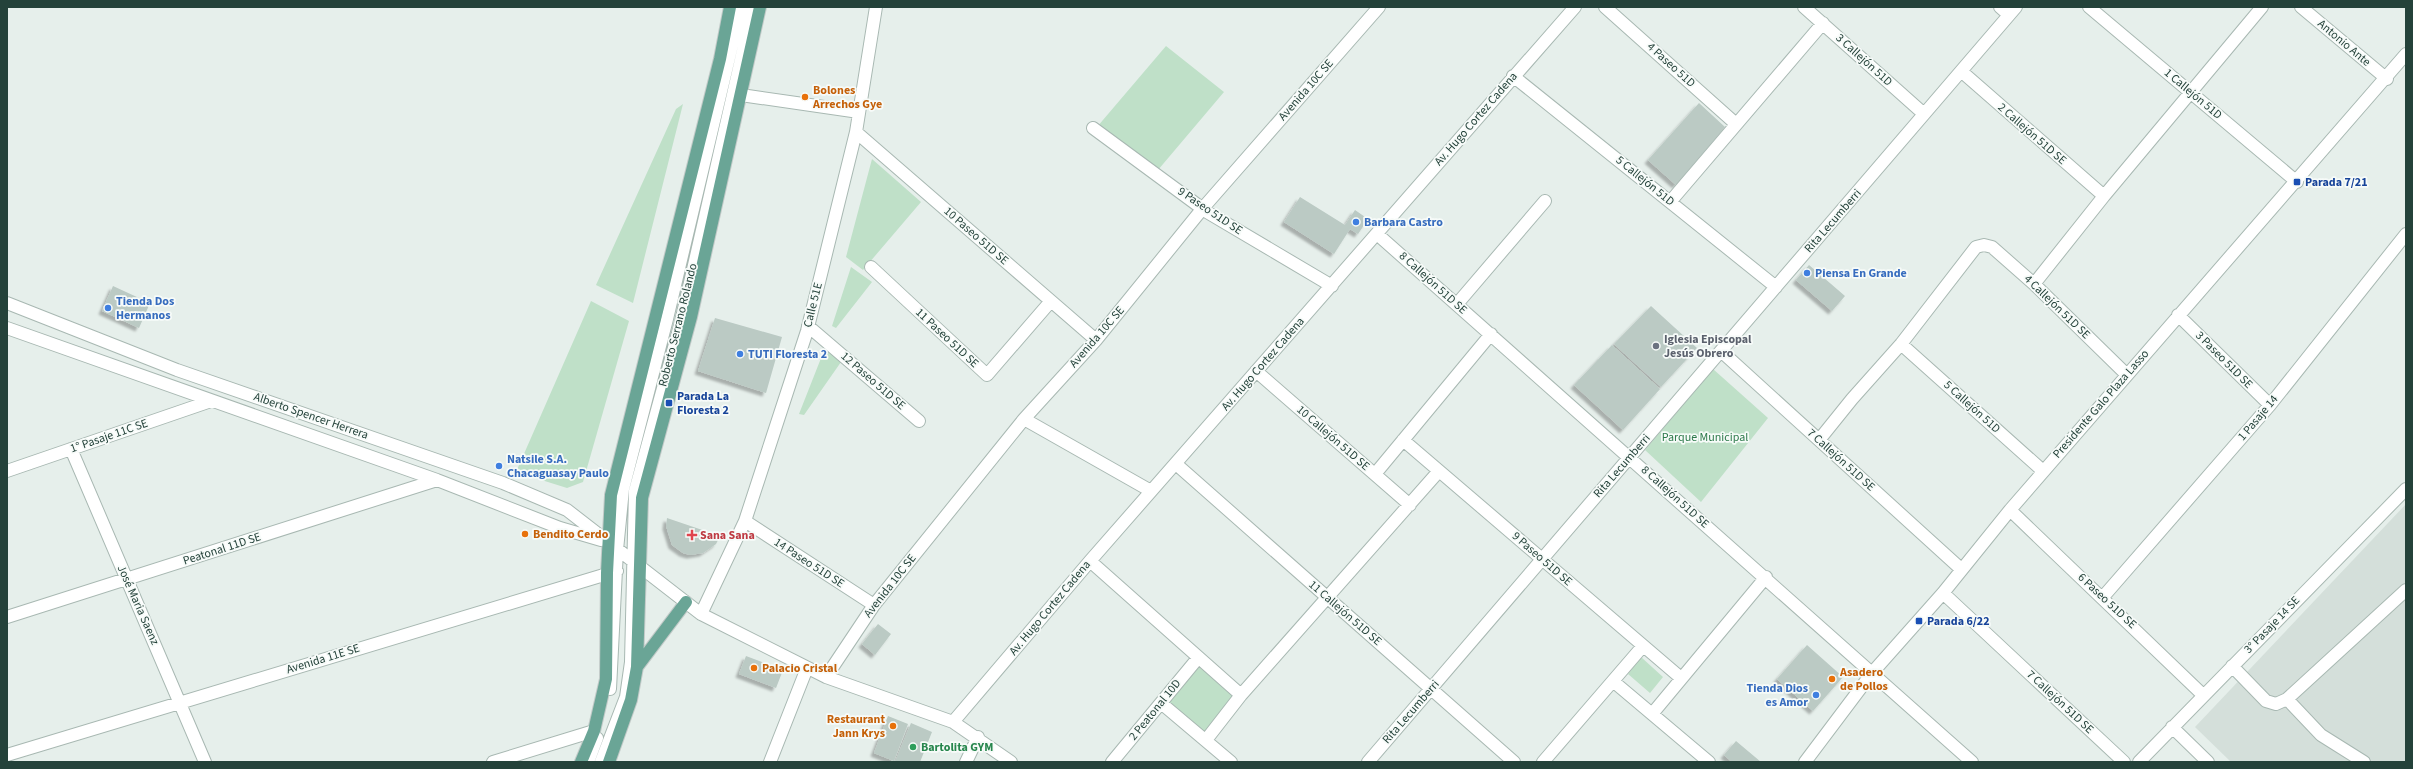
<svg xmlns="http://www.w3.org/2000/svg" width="2413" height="769" font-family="'Source Sans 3',sans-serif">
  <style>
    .built { fill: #d4dfda }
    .green { fill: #bfe0c8 }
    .building { fill: #bbcac4; filter: url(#shadow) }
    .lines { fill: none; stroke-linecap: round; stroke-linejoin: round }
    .minor-casing { stroke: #a8b8b2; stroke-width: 14 }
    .major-casing { stroke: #c2cac8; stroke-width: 14 }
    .minor { stroke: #fff; stroke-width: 12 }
    .major { stroke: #6aa596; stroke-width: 12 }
    .food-dot { fill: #e8710a; stroke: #f7fbf9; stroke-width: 1.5 }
    .transit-dot { fill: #1a4fb4; stroke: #f7fbf9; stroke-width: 1.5 }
    .shop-dot { fill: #3f7fe0; stroke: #f7fbf9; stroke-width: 1.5 }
    .worship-dot { fill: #6b7280; stroke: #f7fbf9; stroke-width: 1.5 }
    .health-dot { fill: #e0444e; stroke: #f7fbf9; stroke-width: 1.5 }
    .leisure-dot { fill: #2e9e5b; stroke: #f7fbf9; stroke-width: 1.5 }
    .labels { text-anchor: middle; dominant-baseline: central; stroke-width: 3.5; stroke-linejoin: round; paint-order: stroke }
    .street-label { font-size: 12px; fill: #24423a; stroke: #f7fbf9 }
    .food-label { font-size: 12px; font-weight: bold; fill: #c56008; stroke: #f7fbf9; text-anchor: start }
    .transit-label { font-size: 12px; font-weight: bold; fill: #164399; stroke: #f7fbf9; text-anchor: start }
    .shop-label { font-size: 12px; font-weight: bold; fill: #366cbe; stroke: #f7fbf9; text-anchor: start }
    .worship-label { font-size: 12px; font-weight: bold; fill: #5b616d; stroke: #f7fbf9; text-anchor: start }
    .park-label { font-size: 12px; fill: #2d7a4b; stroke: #f7fbf9 }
    .health-label { font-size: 12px; font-weight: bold; fill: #be3a42; stroke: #f7fbf9; text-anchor: start }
    .leisure-label { font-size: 12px; font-weight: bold; fill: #27864d; stroke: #f7fbf9; text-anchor: start }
  </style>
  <defs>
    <filter id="shadow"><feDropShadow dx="-3.5" dy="3.5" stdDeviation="1" flood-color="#0004"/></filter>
  </defs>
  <rect width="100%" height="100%" fill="#e6efeb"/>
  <!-- built -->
  <path class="built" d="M 2406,504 L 2406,762 L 2231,762 L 2195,727 Z"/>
  <!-- green -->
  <path class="green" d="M 1166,46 L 1224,92 L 1158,170 L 1097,127 Z
    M 683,104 L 633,303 L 596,285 L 676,109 Z
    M 872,159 L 921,202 L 863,270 L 846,257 Z
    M 851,267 L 872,282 L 836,328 L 832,326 Z
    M 591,301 L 629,321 L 583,482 L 567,488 L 516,472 Z
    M 825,348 L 841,362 L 804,415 L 799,414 Z
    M 1713,369 L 1768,418 L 1701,502 L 1645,450 Z
    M 1641,657 L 1663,677 L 1650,693 L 1628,674 Z
    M 1198,658 L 1241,695 L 1206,740 L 1161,703 Z"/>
  <!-- building -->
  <path class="building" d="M 1699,103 L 1725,127 L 1676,185 L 1648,160 Z
    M 1300,197 L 1345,225 L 1355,210 L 1368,219 L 1358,234 L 1350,229 L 1334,254 L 1284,222 Z
    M 1809,265 L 1845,296 L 1832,311 L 1796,280 Z
    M 113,286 L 150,303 L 139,328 L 102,311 Z
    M 1651,306 L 1697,348 L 1661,387 L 1614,344 Z
    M 715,318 L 782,337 L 766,393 L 698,371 Z
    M 1612,345 L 1660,389 L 1623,430 L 1574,385 Z
    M 667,518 L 720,536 L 716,544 L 703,553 L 690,555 L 683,553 L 672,545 L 666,526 Z
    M 878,624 L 891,634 L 875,655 L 862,644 Z
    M 1807,645 L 1843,677 L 1813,711 L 1777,679 Z
    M 746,656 L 783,670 L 776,688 L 739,674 Z
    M 888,716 L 908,724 L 894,761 L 874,753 Z
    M 911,723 L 932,732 L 920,762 L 895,762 Z
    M 1736,741 L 1761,762 L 1732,762 L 1724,755 Z"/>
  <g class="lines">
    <!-- minor casing -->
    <g class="minor-casing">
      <path id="minor" d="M 1605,7 L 1736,124
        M 1804,7 L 1924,114
        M 2000,7 L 2009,15
        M 2089,7 L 2297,182
        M 2301,7 L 2387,79
        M 1961,71 L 2104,196
        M 1513,76 L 1776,287
        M 741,95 L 859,112
        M 1093,128 L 1207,212 L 1332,286
        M 856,132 L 1096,340
        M 1670,202 L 1823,23
        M 1377,234 L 1972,762
        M 871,267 L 987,375 L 1051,301
        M 2034,284 L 2104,196 L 2262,7
        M 7,303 L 177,370 L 503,483 L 567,510 L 701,614 L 826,677 L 953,722 L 1011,762
        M 1457,304 L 1545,201
        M 2178,315 L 2270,405
        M 808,326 L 919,421
        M 7,328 L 437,480 L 560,528 L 601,540
        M 1901,344 L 2043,471
        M 1721,351 L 1961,569
        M 1256,371 L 1410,505
        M 1024,419 L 1151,491
        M 1403,440 L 1681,678
        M 1819,440 L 1852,399 L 1901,344 L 1976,247 L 1984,245 L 1992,247 L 2034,284 L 2126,374
        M 71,449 L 205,762
        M 1176,464 L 1514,762
        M 7,471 L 211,401
        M 1375,474 L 1491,334
        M 2010,510 L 2203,695
        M 745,521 L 874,605
        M 1090,561 L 1241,695
        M 1943,593 L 2124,762
        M 2103,597 L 2270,405 L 2406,234
        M 701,614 L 745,521 L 807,331 L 856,132 L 876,7
        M 7,617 L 437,480
        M 2232,666 L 2266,701 L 2276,704 L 2287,699 L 2406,590
        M 826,677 L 874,605 L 1024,419 L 1096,340 L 1203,208 L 1379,7
        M 1614,682 L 1709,762
        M 610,689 L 617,550 L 623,489 L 667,319 L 741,7
        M 2287,699 L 2321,735 L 2364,762
        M 1161,703 L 1231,762
        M 1652,714 L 1766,577
        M 953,722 L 1090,561 L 1575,7
        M 2172,727 L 2208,762
        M 1206,740 L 1241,695 L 1439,471
        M 7,755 L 617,571
        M 493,762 L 594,731
        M 588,762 L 597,738
        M 601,762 L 626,697 L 631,662 L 635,491 L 681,322 L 753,7
        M 770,762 L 807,668
        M 966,762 L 978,737
        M 1112,762 L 1198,658
        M 1368,762 L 2016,7
        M 1543,762 L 1643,646
        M 1805,762 L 1872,673 L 1943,593 L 2010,510 L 2406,54
        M 2139,762 L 2406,489"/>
    </g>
    <!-- major casing -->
    <g class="major-casing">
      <path id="major" d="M 637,667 L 686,602
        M 581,762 L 594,731 L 606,679 L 607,573 L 611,495 L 720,59 L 730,7
        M 609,762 L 631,700 L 637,667 L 642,498 L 691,317 L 760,7"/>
    </g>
    <!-- minor -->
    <use href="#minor" class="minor"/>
    <!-- major -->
    <use href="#major" class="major"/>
  </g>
  <!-- markers -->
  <g class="food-dot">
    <circle cx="805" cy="97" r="4"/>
    <circle cx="525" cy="534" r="4"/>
    <circle cx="754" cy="668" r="4"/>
    <circle cx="1832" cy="679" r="4"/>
    <circle cx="893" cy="726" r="4"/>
  </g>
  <g class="transit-dot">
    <rect x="2293" y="178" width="8" height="8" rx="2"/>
    <rect x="665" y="399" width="8" height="8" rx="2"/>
    <rect x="1915" y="617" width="8" height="8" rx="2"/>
  </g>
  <g class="shop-dot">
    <circle cx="1356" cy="222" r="4"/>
    <circle cx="1807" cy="273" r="4"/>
    <circle cx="108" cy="308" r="4"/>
    <circle cx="740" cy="354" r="4"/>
    <circle cx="499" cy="466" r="4"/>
    <circle cx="1816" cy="695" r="4"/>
  </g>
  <circle class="worship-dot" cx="1656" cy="346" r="4"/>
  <path class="health-dot" d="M690 529h4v4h4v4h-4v4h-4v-4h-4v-4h4z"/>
  <circle class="leisure-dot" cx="913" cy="747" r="4"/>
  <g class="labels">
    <!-- street labels -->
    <g class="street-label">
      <text transform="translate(2344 43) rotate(40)">Antonio Ante</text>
      <text transform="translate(1864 60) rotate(42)">3 Callejón 51D</text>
      <text transform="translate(1671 65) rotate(42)">4 Paseo 51D</text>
      <text transform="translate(1306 90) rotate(-49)">Avenida 10C SE</text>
      <text transform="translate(2193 94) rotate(40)">1 Callejón 51D</text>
      <text transform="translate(1476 119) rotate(-49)">Av. Hugo Cortez Cadena</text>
      <text transform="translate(2032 134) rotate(41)">2 Callejón 51D SE</text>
      <text transform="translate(1645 181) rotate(39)">5 Callejón 51D</text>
      <text transform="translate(1210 211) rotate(34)">9 Paseo 51D SE</text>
      <text transform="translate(1833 221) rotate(-49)">Rita Lecumberri</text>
      <text transform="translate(976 236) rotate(41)">10 Paseo 51D SE</text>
      <text transform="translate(1433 283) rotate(42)">8 Callejón 51D SE</text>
      <text transform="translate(813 305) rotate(-76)">Calle 51E</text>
      <text transform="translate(2057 307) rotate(44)">4 Callejón 51D SE</text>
      <text transform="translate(678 325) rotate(-76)">Roberto Serrano Rolando</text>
      <text transform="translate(1097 337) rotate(-49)">Avenida 10C SE</text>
      <text transform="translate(947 338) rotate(43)">11 Paseo 51D SE</text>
      <text transform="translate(2224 360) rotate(45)">3 Paseo 51D SE</text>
      <text transform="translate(1263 364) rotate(-49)">Av. Hugo Cortez Cadena</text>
      <text transform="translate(873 381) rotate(41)">12 Paseo 51D SE</text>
      <text transform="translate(2101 404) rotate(-49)">Presidente Galo Plaza Lasso</text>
      <text transform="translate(1972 407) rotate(42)">5 Callejón 51D</text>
      <text transform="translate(311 416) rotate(19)">Alberto Spencer Herrera</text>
      <text transform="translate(2258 418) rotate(-50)">1 Pasaje 14</text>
      <text transform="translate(109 436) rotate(-19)">1° Pasaje 11C SE</text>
      <text transform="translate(1333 438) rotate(41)">10 Callejón 51D SE</text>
      <text transform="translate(1841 460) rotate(42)">7 Callejón 51D SE</text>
      <text transform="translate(1622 466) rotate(-49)">Rita Lecumberri</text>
      <text transform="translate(1675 497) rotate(42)">8 Callejón 51D SE</text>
      <text transform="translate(222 549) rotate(-18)">Peatonal 11D SE</text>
      <text transform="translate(1542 559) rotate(41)">9 Paseo 51D SE</text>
      <text transform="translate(809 563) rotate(33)">14 Paseo 51D SE</text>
      <text transform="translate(890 586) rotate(-52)">Avenida 10C SE</text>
      <text transform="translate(2107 601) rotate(43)">6 Paseo 51D SE</text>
      <text transform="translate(138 605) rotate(66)">José Maria Saenz</text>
      <text transform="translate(1050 608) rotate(-50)">Av. Hugo Cortez Cadena</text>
      <text transform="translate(1345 613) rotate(41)">11 Callejón 51D SE</text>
      <text transform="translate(2272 625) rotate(-46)">3° Pasaje 14 SE</text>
      <text transform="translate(323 659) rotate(-17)">Avenida 11E SE</text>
      <text transform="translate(2060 702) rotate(43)">7 Callejón 51D SE</text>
      <text transform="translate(1155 710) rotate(-51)">2 Peatonal 10D</text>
      <text transform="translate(1411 712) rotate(-49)">Rita Lecumberri</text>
    </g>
    <!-- food labels -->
    <g class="food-label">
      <text x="813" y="90">Bolones<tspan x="813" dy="14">Arrechos Gye</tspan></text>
      <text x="533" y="534">Bendito Cerdo</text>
      <text x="762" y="668">Palacio Cristal</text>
      <text x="1840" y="672">Asadero<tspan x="1840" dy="14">de Pollos</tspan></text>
      <text x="885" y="719" text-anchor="end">Restaurant<tspan x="885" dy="14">Jann Krys</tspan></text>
    </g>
    <!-- transit labels -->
    <g class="transit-label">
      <text x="2305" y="182">Parada 7/21</text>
      <text x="677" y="396">Parada La<tspan x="677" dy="14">Floresta 2</tspan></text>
      <text x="1927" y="621">Parada 6/22</text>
    </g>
    <!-- shop labels -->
    <g class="shop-label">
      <text x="1364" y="222">Barbara Castro</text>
      <text x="1815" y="273">Piensa En Grande</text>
      <text x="116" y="301">Tienda Dos<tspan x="116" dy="14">Hermanos</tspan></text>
      <text x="748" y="354">TUTI Floresta 2</text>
      <text x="507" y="459">Natsile S.A.<tspan x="507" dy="14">Chacaguasay Paulo</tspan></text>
      <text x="1808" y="688" text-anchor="end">Tienda Dios<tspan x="1808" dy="14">es Amor</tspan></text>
    </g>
    <!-- worship labels -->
    <g class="worship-label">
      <text x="1664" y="339">Iglesia Episcopal<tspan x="1664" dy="14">Jesús Obrero</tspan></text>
    </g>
    <!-- park labels -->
    <g class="park-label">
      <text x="1705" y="437">Parque Municipal</text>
    </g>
    <!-- health labels -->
    <g class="health-label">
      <text x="700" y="535">Sana Sana</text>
    </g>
    <!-- leisure labels -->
    <g class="leisure-label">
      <text x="921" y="747">Bartolita GYM</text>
    </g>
  </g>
  <!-- border -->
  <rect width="2413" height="769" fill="none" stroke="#24423a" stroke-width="16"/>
</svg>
